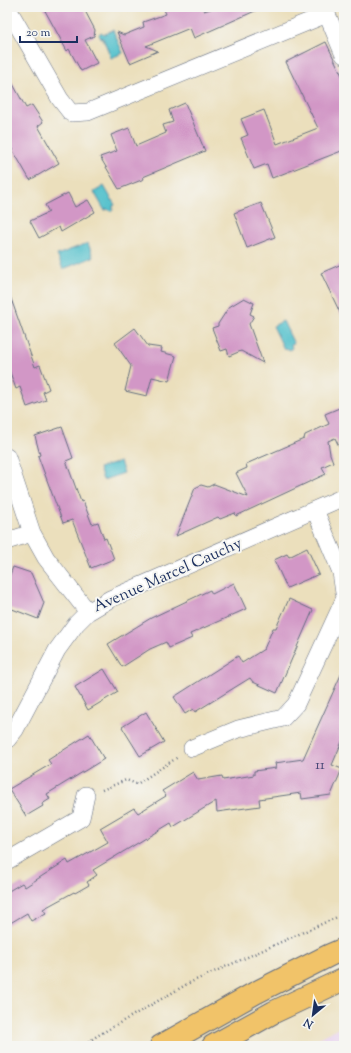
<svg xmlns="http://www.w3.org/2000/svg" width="351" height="1053" font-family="'Sorts Mill Goudy',serif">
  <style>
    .built { fill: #e8d2ef }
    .water { fill: #54c1cc; stroke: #387895 }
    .building { fill: #d297c6 }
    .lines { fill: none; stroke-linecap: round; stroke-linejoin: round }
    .street-casing { stroke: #646d7f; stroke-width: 18 }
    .primary-casing { stroke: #646d7f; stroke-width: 24 }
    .path { stroke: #646d7f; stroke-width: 2.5; stroke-dasharray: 1 3; stroke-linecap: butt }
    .street { stroke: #fff; stroke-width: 17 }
    .primary { stroke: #f1c369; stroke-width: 22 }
    .labels { text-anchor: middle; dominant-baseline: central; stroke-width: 4; stroke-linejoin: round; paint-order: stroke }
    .number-label { font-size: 14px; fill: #494978 }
    .street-label { font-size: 16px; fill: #1b2f5e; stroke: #f6f6f2 }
  </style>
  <rect width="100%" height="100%" fill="#f6f6f2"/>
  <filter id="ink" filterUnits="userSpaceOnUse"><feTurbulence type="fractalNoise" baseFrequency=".025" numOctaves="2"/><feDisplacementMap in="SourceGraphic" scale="8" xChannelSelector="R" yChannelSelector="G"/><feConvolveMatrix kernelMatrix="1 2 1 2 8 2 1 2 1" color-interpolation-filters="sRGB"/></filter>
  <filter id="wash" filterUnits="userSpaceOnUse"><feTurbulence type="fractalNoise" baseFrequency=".012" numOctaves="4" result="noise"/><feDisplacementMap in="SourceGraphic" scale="16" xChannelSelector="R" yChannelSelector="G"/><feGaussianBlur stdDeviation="0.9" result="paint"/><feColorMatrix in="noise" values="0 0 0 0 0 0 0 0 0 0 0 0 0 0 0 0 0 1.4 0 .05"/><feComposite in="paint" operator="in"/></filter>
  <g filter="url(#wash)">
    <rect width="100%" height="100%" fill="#ebdfbc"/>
    <!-- built -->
    <path class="built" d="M 344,1026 L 344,1046 L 305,1046 L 332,1031 Z"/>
    <!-- water -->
    <path class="water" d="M 113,30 L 123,53 L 111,58 L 103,38 L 100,37 L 99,34 L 101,32 L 104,34 Z
      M 104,186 L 115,205 L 113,206 L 113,210 L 111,211 L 106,209 L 105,211 L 94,192 Z
      M 88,243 L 93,257 L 63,269 L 57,255 Z
      M 283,321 L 294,344 L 291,345 L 292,348 L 290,350 L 286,348 L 284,349 L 273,326 Z
      M 120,462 L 124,473 L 103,480 L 99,468 Z"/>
    <g id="blocks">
      <!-- building -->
      <path class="building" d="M 43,7 L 83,7 L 95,30 L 94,36 L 85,40 L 97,63 L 81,71 L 69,49 L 67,51 Z
        M 163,7 L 202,7 L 204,11 L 217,7 L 264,7 L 194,38 L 190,28 L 146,46 L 158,51 L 130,63 L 117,32 L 124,35 L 144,27 L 143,22 L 166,14 Z
        M 326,42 L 344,80 L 344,150 L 272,178 L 267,164 L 254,169 L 241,138 L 248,135 L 241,119 L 264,110 L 277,144 L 318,128 L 286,62 Z
        M 7,73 L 26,108 L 32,105 L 43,122 L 38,126 L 59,163 L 30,180 L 7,140 Z
        M 185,103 L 205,151 L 143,177 L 144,179 L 119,189 L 100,157 L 117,151 L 111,135 L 129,128 L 136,146 L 166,133 L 163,125 L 173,122 L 169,110 Z
        M 68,193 L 75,207 L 88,200 L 95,212 L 61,232 L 59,227 L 39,238 L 30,221 L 49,212 L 45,205 Z
        M 261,203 L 275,237 L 247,248 L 234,213 Z
        M 344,263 L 344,321 L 321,273 Z
        M 9,293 L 35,367 L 40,365 L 49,389 L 43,392 L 46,400 L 27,407 L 20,387 L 16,389 L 7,364 L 7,294 Z
        M 244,298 L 254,303 L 250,314 L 254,316 L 249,324 L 263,363 L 241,351 L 229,356 L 227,349 L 221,351 L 212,328 L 218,326 L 218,324 L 229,307 Z
        M 135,328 L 148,346 L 162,348 L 161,352 L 176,356 L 169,381 L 152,377 L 147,396 L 125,391 L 131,366 L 115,343 Z
        M 344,406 L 344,457 L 335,438 L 328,441 L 330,454 L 333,462 L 322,467 L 326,474 L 236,516 L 235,513 L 220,519 L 218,517 L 176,536 L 195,488 L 201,485 L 208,487 L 214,484 L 248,497 L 236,473 L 247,468 L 246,464 L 299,441 L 304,439 L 305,435 L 329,424 L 325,414 Z
        M 62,427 L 73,458 L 66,461 L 81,502 L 83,501 L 92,524 L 98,522 L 104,539 L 106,538 L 114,559 L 91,568 L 72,520 L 63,523 L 38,456 L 40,455 L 35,436 Z
        M 307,548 L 319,574 L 287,588 L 274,560 L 287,554 L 289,557 Z
        M 13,567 L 31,573 L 44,603 L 38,619 L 7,607 L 7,582 Z
        M 234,583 L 246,609 L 190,634 L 192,638 L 169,648 L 166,642 L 150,649 L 122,667 L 108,644 L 151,618 L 210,590 L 212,594 Z
        M 289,599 L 313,610 L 277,693 L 253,682 L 250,678 L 195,712 L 193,709 L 185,714 L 174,697 L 238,656 L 242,663 L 264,649 L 273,628 L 276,628 Z
        M 344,668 L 344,737 L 332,765 L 342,769 L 331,795 L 302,799 L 301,793 L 259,799 L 260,806 L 217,812 L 216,801 L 173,827 L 171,823 L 93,870 L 97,875 L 87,882 L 89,885 L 75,893 L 74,892 L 43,909 L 46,913 L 31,921 L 27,913 L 7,925 L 7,892 L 22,883 L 25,887 L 67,860 L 69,864 L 108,842 L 100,828 L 134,808 L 138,813 L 166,796 L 162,791 L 193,772 L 198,780 L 222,776 L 223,780 L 254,775 L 254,771 L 276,768 L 275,763 L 303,759 Z
        M 104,669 L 118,692 L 88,710 L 75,687 Z
        M 146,712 L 164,742 L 140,756 L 122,727 Z
        M 89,734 L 104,759 L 47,794 L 50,799 L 42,804 L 43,806 L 26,816 L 9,789 L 51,764 L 48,760 Z"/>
    </g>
  </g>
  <g filter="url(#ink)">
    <use href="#blocks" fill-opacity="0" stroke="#646d7f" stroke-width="1"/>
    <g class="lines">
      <!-- street casing -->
      <g class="street-casing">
        <path id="street" d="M 7,7 L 60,99 L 71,113 L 88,112 L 327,14
          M 324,7 L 344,55
          M 7,457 L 32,533 L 46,558 L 88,612
          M 315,510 L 341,572 L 344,593
          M 7,541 L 32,533
          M 7,740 L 15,730 L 57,650 L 76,624 L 88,612 L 110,599 L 344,497
          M 192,748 L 238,729 L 283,718 L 296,704 L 344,600
          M 7,861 L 81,818 L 86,795"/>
      </g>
      <!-- primary casing -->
      <g class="primary-casing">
        <path id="primary" d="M 161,1046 L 255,993 L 330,955 L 344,949
          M 213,1046 L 274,1012 L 344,979"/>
      </g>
      <!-- path -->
      <path class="path" d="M 102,790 L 126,780 L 137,784 L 178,757
        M 82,1046 L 97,1036 L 189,983 L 344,914"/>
      <!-- street -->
      <use href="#street" class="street"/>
      <!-- primary -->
      <use href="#primary" class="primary"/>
    </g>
  </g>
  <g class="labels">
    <!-- number labels -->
    <g class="number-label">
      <text x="320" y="766">11</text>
    </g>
    <!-- street labels -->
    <g class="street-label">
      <text transform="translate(168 576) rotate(-24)">Avenue Marcel Cauchy</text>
    </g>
  </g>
  <!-- margin -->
  <rect width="351" height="1053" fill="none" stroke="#f6f6f2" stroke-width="24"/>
  <!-- north arrow -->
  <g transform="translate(313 1015) rotate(209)" stroke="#f6f6f2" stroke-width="3" paint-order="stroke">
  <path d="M0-3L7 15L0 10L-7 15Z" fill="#1b2f5e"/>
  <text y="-6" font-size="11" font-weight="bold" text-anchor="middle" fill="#1b2f5e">N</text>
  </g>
  <!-- scale -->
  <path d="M20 36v6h57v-6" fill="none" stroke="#1b2f5e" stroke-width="2"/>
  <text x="26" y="36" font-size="12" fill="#1b2f5e" stroke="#f6f6f2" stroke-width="3" paint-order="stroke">20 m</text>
</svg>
